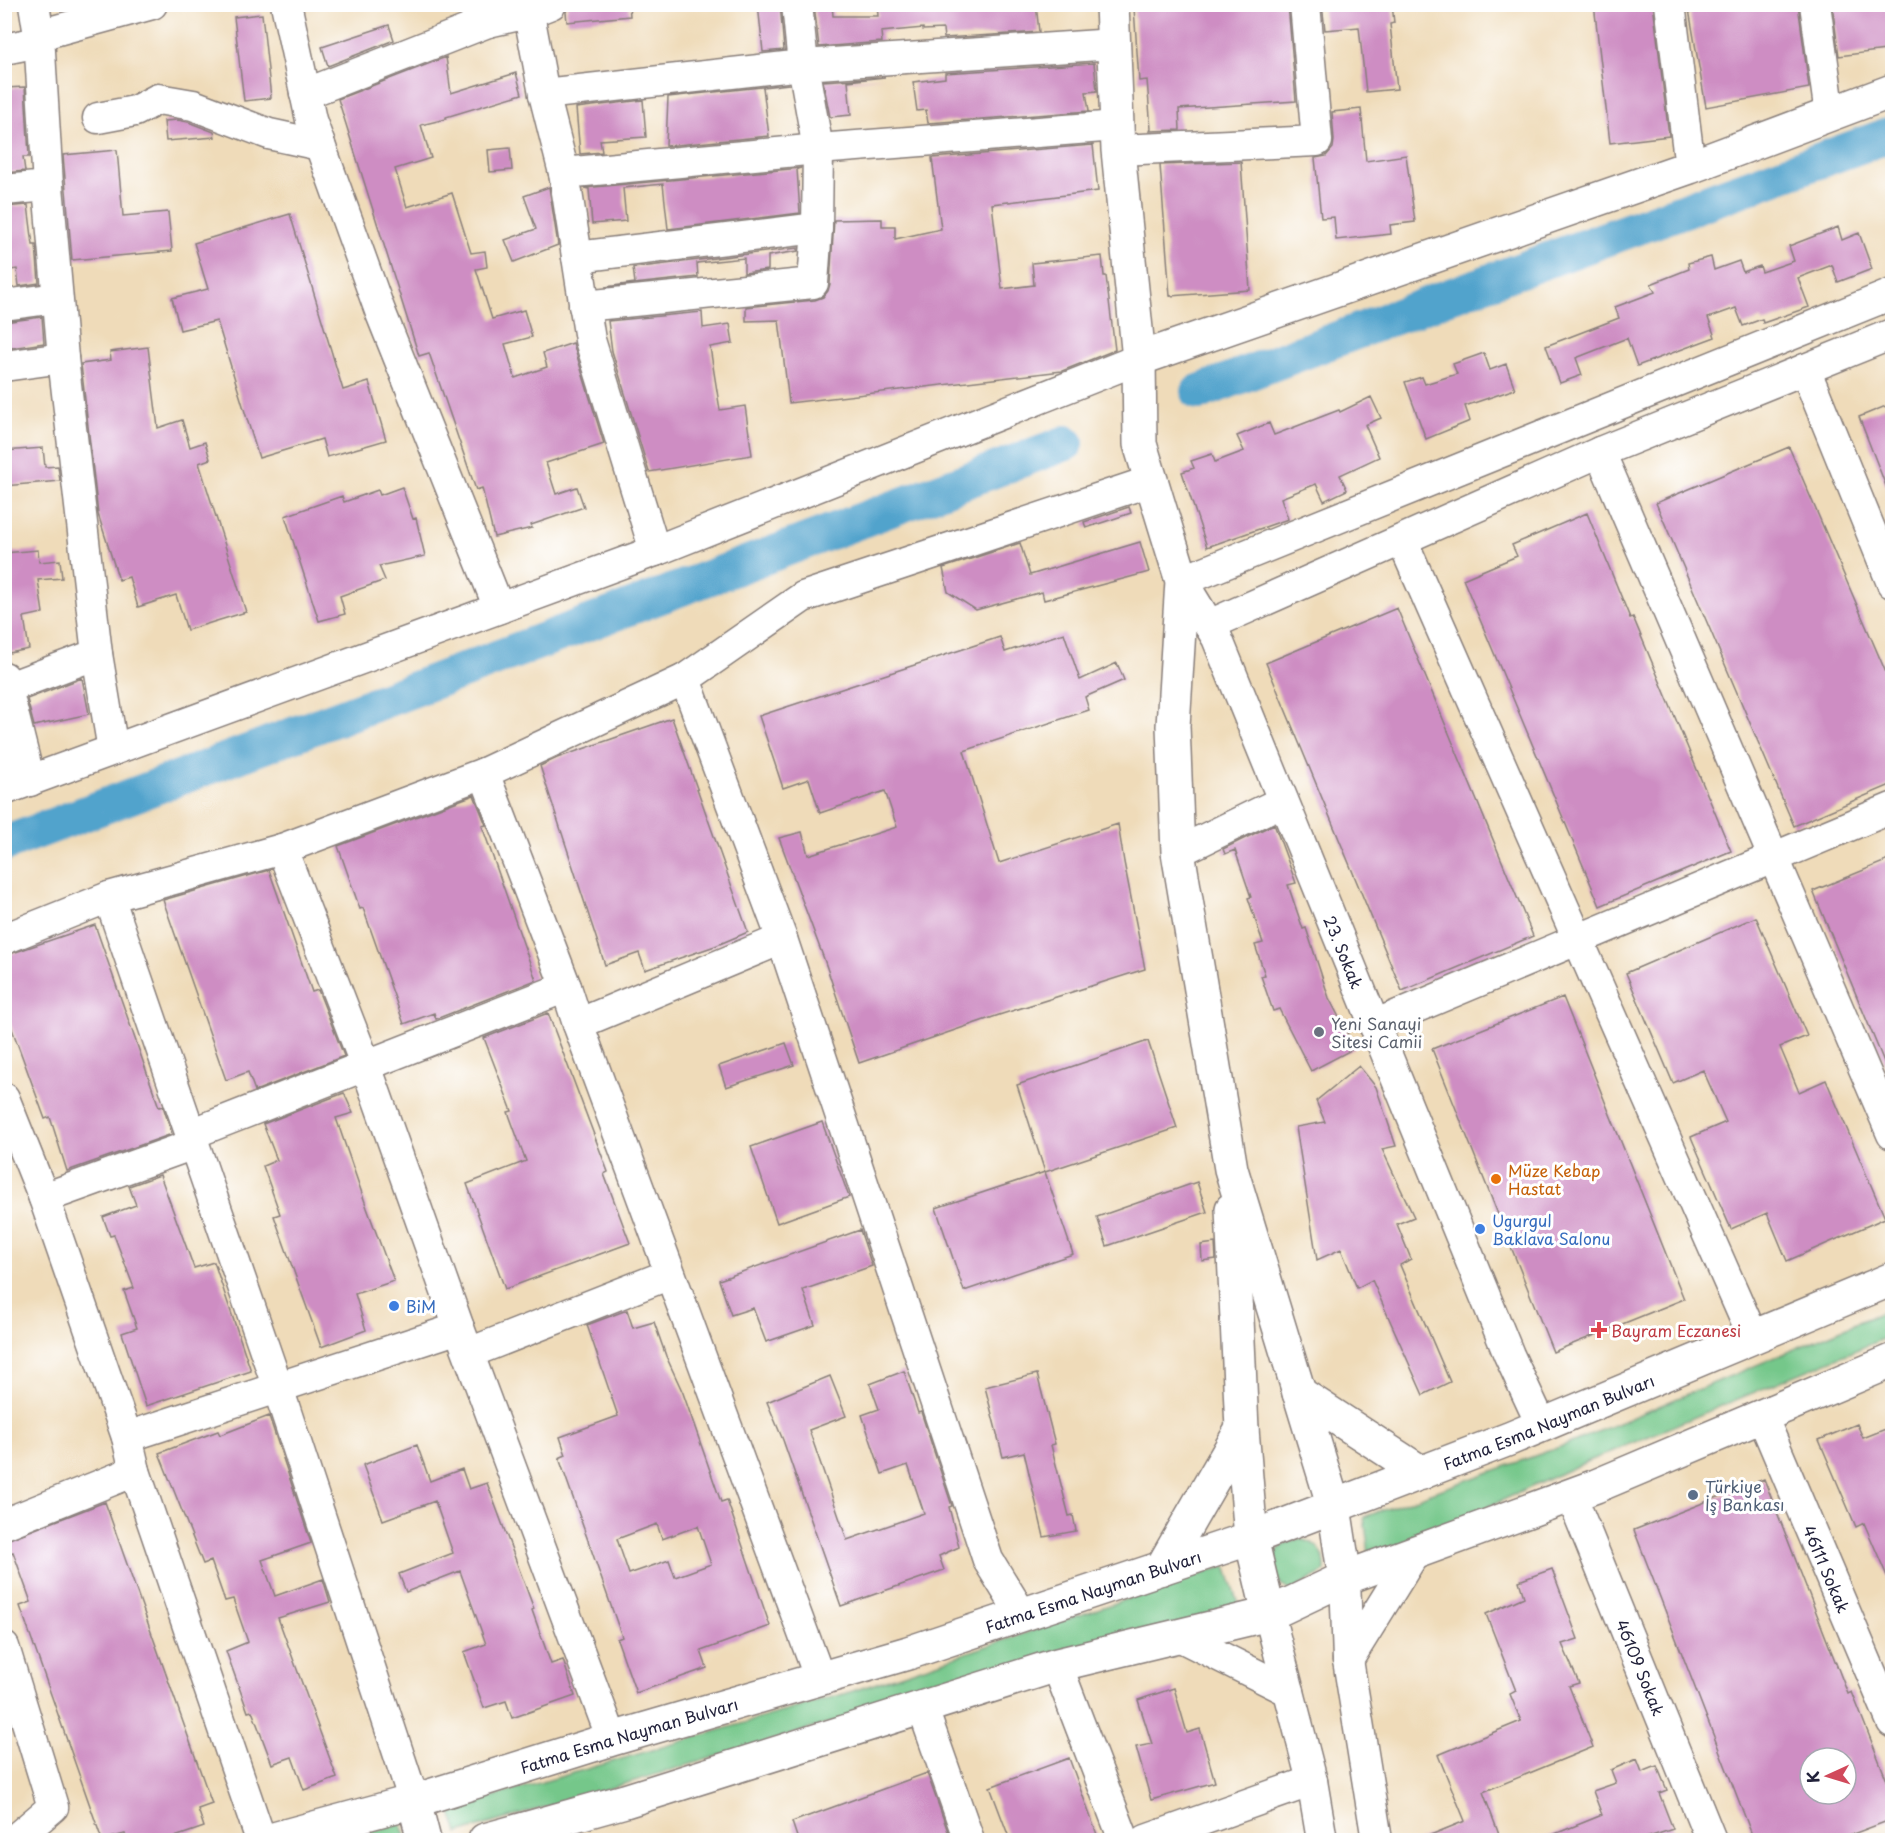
<svg xmlns="http://www.w3.org/2000/svg" width="1897" height="1845" font-family="'Playpen Sans',sans-serif">
  <style>
    .green { fill: #74c78a; stroke: #4b7462; stroke-width: 1.5 }
    .lines { fill: none; stroke-linecap: round; stroke-linejoin: round }
    .river { stroke: #51a3cc; stroke-width: 36 }
    .building { fill: #ce8dc3; fill-rule: evenodd }
    .minor-casing { stroke: #887e7a; stroke-width: 33 }
    .major-casing { stroke: #887e7a; stroke-width: 36 }
    .minor { stroke: #fff; stroke-width: 30 }
    .major { stroke: #fff; stroke-width: 33 }
    .worship-dot { fill: #6b7280; stroke: #fff; stroke-width: 2 }
    .food-dot { fill: #e8710a; stroke: #fff; stroke-width: 2 }
    .shop-dot { fill: #3f7fe0; stroke: #fff; stroke-width: 2 }
    .health-dot { fill: #e0444e; stroke: #fff; stroke-width: 2 }
    .service-dot { fill: #5c6f8a; stroke: #fff; stroke-width: 2 }
    .labels { text-anchor: middle; dominant-baseline: central; stroke-width: 6; stroke-linejoin: round; paint-order: stroke }
    .street-label { font-size: 16px; fill: #22223b; stroke: #fff }
    .worship-label { font-size: 16px; fill: #5b616d; stroke: #fff; text-anchor: start }
    .food-label { font-size: 16px; fill: #c56008; stroke: #fff; text-anchor: start }
    .shop-label { font-size: 16px; fill: #366cbe; stroke: #fff; text-anchor: start }
    .health-label { font-size: 16px; fill: #be3a42; stroke: #fff; text-anchor: start }
    .service-label { font-size: 16px; fill: #4e5e75; stroke: #fff; text-anchor: start }
  </style>
  <rect width="100%" height="100%" fill="#fff"/>
  <filter id="ink" filterUnits="userSpaceOnUse"><feTurbulence type="fractalNoise" baseFrequency=".0167" numOctaves="2"/><feDisplacementMap in="SourceGraphic" scale="12" xChannelSelector="R" yChannelSelector="G"/><feConvolveMatrix kernelMatrix="1 2 1 2 8 2 1 2 1" color-interpolation-filters="sRGB"/></filter>
  <filter id="wash" filterUnits="userSpaceOnUse"><feTurbulence type="fractalNoise" baseFrequency=".008" numOctaves="4" result="noise"/><feDisplacementMap in="SourceGraphic" scale="24" xChannelSelector="R" yChannelSelector="G"/><feGaussianBlur stdDeviation="1.35" result="paint"/><feColorMatrix in="noise" values="0 0 0 0 0 0 0 0 0 0 0 0 0 0 0 0 0 1.4 0 .05"/><feComposite in="paint" operator="in"/></filter>
  <g filter="url(#wash)">
    <rect width="100%" height="100%" fill="#efdbb9"/>
    <!-- green -->
    <path class="green" d="M 1892,1308 L 1892,1335 L 1577,1466 L 1370,1561 L 1364,1517 L 1571,1443 Z
      M 1300,1539 C 1317,1542 1326,1553 1325,1571 L 1291,1591 C 1263,1577 1268,1543 1300,1539 Z
      M 1226,1566 L 1241,1610 L 854,1716 L 458,1833 L 450,1809 L 847,1693 Z
      M 401,1823 L 406,1840 L 343,1840 Z"/>
    <g class="lines">
      <!-- river -->
      <path class="river" d="M 1199,392 L 1447,297 L 1892,134
        M 4,844 L 1066,443"/>
    </g>
    <g id="blocks">
      <!-- building -->
      <path class="building" d="M 568,4 L 629,4 L 630,16 L 567,22 L 566,12 Z
        M 758,4 L 780,4 L 784,50 L 763,52 Z
        M 814,4 L 832,4 L 833,16 L 878,16 L 877,4 L 908,4 L 908,10 L 958,8 L 958,4 L 1036,4 L 1039,32 L 944,38 L 943,29 L 923,30 L 923,28 L 881,32 L 882,42 L 819,47 Z
        M 1176,4 L 1288,4 L 1296,101 L 1179,109 L 1180,130 L 1150,131 L 1151,129 L 1147,80 L 1139,81 L 1134,8 Z
        M 1322,4 L 1392,4 L 1394,23 L 1390,24 L 1397,89 L 1366,92 L 1359,27 L 1325,30 Z
        M 1594,4 L 1653,4 L 1669,136 L 1610,143 Z
        M 1688,4 L 1798,4 L 1809,88 L 1706,107 Z
        M 1832,4 L 1887,4 L 1893,49 L 1839,56 Z
        M 262,14 L 271,98 L 244,101 L 234,17 Z
        M 389,25 L 394,40 L 328,66 L 322,47 Z
        M 446,57 L 451,93 L 516,73 L 522,94 L 446,117 L 446,119 L 421,125 L 431,158 L 395,169 L 407,207 L 452,193 L 471,253 L 485,251 L 487,267 L 476,269 L 492,319 L 524,310 L 532,337 L 505,344 L 515,378 L 547,367 L 543,353 L 573,343 L 604,444 L 546,463 L 556,494 L 577,487 L 584,507 L 531,525 L 532,528 L 494,537 L 482,488 L 476,490 L 429,353 L 419,356 L 338,99 Z
        M 1094,63 L 1097,91 L 1086,92 L 1089,111 L 928,123 L 926,110 L 917,111 L 913,82 L 945,78 L 945,73 Z
        M 885,77 L 848,81 L 851,115 L 830,117 L 823,81 Z
        M 789,84 L 763,87 L 769,136 L 666,146 L 668,97 Z
        M 25,87 L 29,157 L 23,157 L 25,171 L 4,173 L 4,88 Z
        M 643,100 L 646,137 L 600,140 L 602,152 L 580,154 L 576,108 Z
        M 1361,109 L 1366,161 L 1406,155 L 1415,222 L 1390,225 L 1391,234 L 1336,240 L 1334,217 L 1321,218 L 1315,158 L 1326,156 L 1333,148 L 1334,140 L 1332,112 Z
        M 178,120 L 188,122 L 214,132 L 215,137 L 166,141 L 164,121 Z
        M 1093,145 L 1098,191 L 992,204 L 1002,289 L 1034,285 L 1032,263 L 1102,256 L 1104,276 L 1106,276 L 1115,350 L 1062,371 L 789,403 L 779,320 L 746,321 L 746,307 L 815,300 L 823,297 L 828,291 L 830,284 L 834,220 L 882,219 L 882,226 L 895,226 L 895,239 L 941,229 L 932,158 Z
        M 510,148 L 512,170 L 490,172 L 488,150 Z
        M 117,150 L 123,216 L 168,212 L 172,251 L 72,260 L 63,155 Z
        M 1241,162 L 1250,290 L 1170,296 L 1160,165 Z
        M 801,168 L 797,169 L 800,213 L 668,229 L 663,184 L 623,188 L 626,221 L 592,224 L 589,189 L 584,188 Z
        M 549,187 L 558,245 L 514,262 L 505,240 L 536,229 L 524,196 Z
        M 28,205 L 33,245 L 36,245 L 39,283 L 19,286 L 17,269 L 4,271 L 4,207 Z
        M 290,214 L 343,390 L 369,382 L 386,440 L 327,457 L 322,439 L 259,458 L 217,321 L 180,330 L 172,298 L 208,289 L 194,243 Z
        M 1838,227 L 1842,240 L 1859,233 L 1872,269 L 1838,282 L 1832,265 L 1798,278 L 1809,307 L 1763,323 L 1762,319 L 1743,326 L 1736,308 L 1708,318 L 1715,337 L 1637,366 L 1627,338 L 1576,358 L 1582,375 L 1560,383 L 1546,346 L 1619,318 L 1615,307 L 1655,292 L 1651,284 L 1689,269 L 1688,263 L 1711,257 L 1714,270 L 1739,261 L 1743,272 L 1760,266 L 1762,272 L 1794,261 L 1789,246 Z
        M 798,248 L 798,251 L 768,256 L 768,270 L 744,273 L 744,258 L 697,263 L 698,277 L 605,287 L 635,283 L 633,268 Z
        M 702,312 L 703,328 L 730,324 L 733,343 L 710,347 L 720,410 L 745,406 L 752,455 L 649,472 L 612,351 L 608,321 Z
        M 42,317 L 44,343 L 4,349 L 4,322 Z
        M 148,347 L 158,428 L 182,420 L 190,447 L 205,442 L 210,459 L 199,463 L 246,612 L 187,630 L 176,595 L 138,607 L 129,577 L 119,580 L 98,514 L 81,364 L 111,360 L 110,352 Z
        M 1484,353 L 1490,370 L 1506,364 L 1515,389 L 1465,406 L 1470,421 L 1426,439 L 1405,382 L 1422,377 L 1425,384 L 1457,374 L 1453,364 Z
        M 1371,397 L 1381,418 L 1365,425 L 1379,457 L 1340,475 L 1347,490 L 1324,501 L 1316,484 L 1281,498 L 1288,519 L 1207,547 L 1182,472 L 1194,468 L 1191,461 L 1212,454 L 1215,462 L 1244,451 L 1237,436 L 1269,423 L 1274,435 L 1339,410 L 1340,412 Z
        M 1893,403 L 1893,499 L 1891,499 L 1859,417 Z
        M 1789,447 L 1893,689 L 1893,784 L 1794,826 L 1656,503 Z
        M 43,448 L 45,467 L 58,466 L 60,481 L 4,486 L 4,451 Z
        M 402,487 L 413,519 L 416,518 L 425,556 L 379,566 L 385,580 L 340,596 L 345,614 L 319,621 L 285,516 L 342,496 L 344,502 L 378,490 L 380,495 Z
        M 1129,507 L 1131,513 L 1086,528 L 1084,522 Z
        M 1587,513 L 1630,618 L 1633,617 L 1731,851 L 1600,906 L 1463,579 L 1517,556 L 1512,545 Z
        M 1140,542 L 1149,572 L 1044,600 L 1042,592 L 976,610 L 948,592 L 943,568 L 1020,543 L 1030,575 Z
        M 38,550 L 39,562 L 60,560 L 62,578 L 38,580 L 43,613 L 24,617 L 29,649 L 9,653 L 4,615 L 4,553 Z
        M 1397,608 L 1533,936 L 1402,991 L 1266,663 Z
        M 1064,633 L 1080,680 L 1117,663 L 1124,680 L 1085,697 L 1089,710 L 964,751 L 999,863 L 1118,824 L 1124,862 L 1145,969 L 999,1015 L 859,1063 L 824,959 L 779,838 L 802,832 L 808,855 L 897,827 L 885,791 L 820,813 L 809,779 L 783,788 L 759,716 L 1000,637 L 1005,652 Z
        M 82,678 L 89,714 L 34,726 L 27,699 Z
        M 672,718 L 748,932 L 715,946 L 645,970 L 639,953 L 605,965 L 540,766 L 557,758 Z
        M 474,795 L 486,825 L 482,826 L 536,980 L 436,1019 L 434,1013 L 404,1024 L 363,908 L 360,909 L 338,846 Z
        M 1274,824 L 1296,883 L 1288,885 L 1303,929 L 1306,928 L 1329,998 L 1355,1048 L 1311,1071 L 1279,1009 L 1273,1011 L 1261,976 L 1265,975 L 1255,945 L 1263,943 L 1248,898 L 1251,897 L 1235,850 L 1225,854 L 1223,849 Z
        M 1893,858 L 1893,1081 L 1892,1081 L 1813,891 Z
        M 269,870 L 312,992 L 318,990 L 344,1056 L 255,1091 L 248,1072 L 226,1080 L 163,900 Z
        M 1756,917 L 1807,1036 L 1780,1047 L 1799,1092 L 1826,1080 L 1885,1218 L 1787,1261 L 1767,1213 L 1731,1229 L 1691,1137 L 1726,1122 L 1703,1070 L 1673,1083 L 1626,973 Z
        M 95,925 L 159,1107 L 163,1106 L 172,1134 L 67,1171 L 50,1117 L 45,1119 L 4,1007 L 4,956 Z
        M 1563,997 L 1684,1299 L 1553,1352 L 1432,1049 Z
        M 548,1013 L 608,1172 L 604,1174 L 630,1243 L 505,1289 L 467,1184 L 526,1161 L 508,1112 L 512,1111 L 484,1038 Z
        M 1148,1041 L 1177,1128 L 1045,1172 L 1017,1085 Z
        M 786,1043 L 794,1065 L 726,1087 L 719,1066 Z
        M 1359,1066 L 1376,1087 L 1396,1146 L 1382,1149 L 1414,1217 L 1397,1224 L 1411,1259 L 1400,1265 L 1450,1382 L 1423,1395 L 1372,1280 L 1357,1288 L 1341,1249 L 1317,1260 L 1296,1127 L 1325,1122 L 1316,1101 Z
        M 344,1093 L 353,1113 L 336,1118 L 367,1208 L 394,1281 L 355,1294 L 366,1330 L 321,1347 L 274,1216 L 280,1214 L 263,1166 L 277,1160 L 263,1124 Z
        M 822,1122 L 849,1197 L 777,1223 L 751,1147 Z
        M 1045,1172 L 1073,1254 L 964,1291 L 936,1208 Z
        M 160,1175 L 194,1268 L 214,1262 L 251,1371 L 146,1406 L 122,1333 L 137,1328 L 124,1291 L 134,1288 L 114,1235 L 110,1236 L 103,1217 L 136,1205 L 129,1186 Z
        M 1197,1182 L 1207,1212 L 1107,1246 L 1097,1217 Z
        M 860,1230 L 872,1266 L 803,1290 L 815,1325 L 766,1342 L 753,1308 L 731,1315 L 719,1280 Z
        M 1215,1243 L 1216,1259 L 1202,1261 L 1201,1245 Z
        M 627,1310 L 633,1328 L 654,1322 L 666,1356 L 683,1393 L 721,1502 L 727,1500 L 770,1626 L 701,1651 L 707,1668 L 636,1693 L 617,1639 L 622,1637 L 559,1458 L 566,1455 L 560,1437 L 618,1416 L 587,1325 ZM 657,1524 L 662,1539 L 698,1526 L 711,1564 L 675,1577 L 669,1560 L 629,1574 L 617,1539 Z
        M 904,1371 L 918,1413 L 921,1412 L 952,1506 L 949,1507 L 959,1547 L 939,1556 L 944,1570 L 841,1606 L 783,1440 L 767,1402 L 830,1376 L 846,1416 L 809,1430 L 847,1540 L 924,1513 L 908,1465 L 882,1474 L 862,1415 L 879,1409 L 870,1384 Z
        M 1037,1374 L 1055,1444 L 1051,1445 L 1069,1516 L 1073,1515 L 1076,1531 L 1044,1537 L 1024,1452 L 1003,1457 L 985,1387 Z
        M 269,1416 L 311,1543 L 262,1560 L 275,1596 L 323,1579 L 330,1602 L 278,1618 L 337,1778 L 304,1790 L 292,1757 L 272,1764 L 252,1711 L 248,1712 L 226,1651 L 248,1642 L 233,1599 L 225,1601 L 211,1561 L 203,1564 L 159,1453 L 218,1431 L 220,1435 Z
        M 1857,1424 L 1863,1438 L 1893,1426 L 1893,1590 L 1864,1523 L 1856,1527 L 1819,1440 Z
        M 417,1445 L 430,1481 L 462,1469 L 469,1489 L 487,1483 L 534,1609 L 532,1610 L 551,1664 L 563,1660 L 575,1696 L 512,1718 L 506,1701 L 484,1708 L 464,1652 L 486,1644 L 460,1571 L 406,1592 L 399,1574 L 453,1553 L 435,1501 L 383,1520 L 363,1465 Z
        M 1764,1479 L 1848,1694 L 1852,1692 L 1893,1796 L 1893,1819 L 1837,1840 L 1754,1840 L 1634,1530 ZM 1810,1758 L 1846,1758 L 1846,1794 L 1810,1794 Z
        M 105,1502 L 212,1804 L 198,1809 L 204,1827 L 166,1840 L 127,1840 L 125,1834 L 102,1840 L 20,1606 L 31,1602 L 13,1552 L 4,1555 L 4,1541 Z
        M 1552,1569 L 1578,1639 L 1562,1644 L 1579,1683 L 1569,1686 L 1593,1747 L 1483,1792 L 1501,1840 L 1418,1840 L 1465,1821 L 1438,1755 L 1521,1721 L 1510,1694 L 1516,1691 L 1486,1614 L 1524,1597 L 1519,1581 Z
        M 1174,1688 L 1187,1733 L 1200,1729 L 1215,1782 L 1151,1800 L 1136,1747 L 1152,1744 L 1138,1700 Z
        M 1069,1758 L 1099,1840 L 1010,1840 L 990,1787 Z
        M 1637,1759 L 1642,1772 L 1657,1766 L 1667,1790 L 1659,1793 L 1673,1829 L 1640,1840 L 1540,1840 L 1602,1815 L 1593,1791 L 1616,1783 L 1611,1770 Z
        M 927,1773 L 951,1840 L 798,1840 L 792,1822 Z"/>
    </g>
  </g>
  <g filter="url(#ink)">
    <use href="#blocks" fill-opacity="0" stroke="#887e7a" stroke-width="1.5"/>
    <g class="lines">
      <!-- minor casing -->
      <g class="minor-casing">
        <g id="minor">
          <path d="M 34,4 L 39,35 L 48,186 L 63,358 L 97,654 L 113,750"/>
          <path d="M 286,4 L 311,120 L 380,311 L 499,608"/>
          <path d="M 474,4 L 476,12 L 488,22 L 528,13 L 551,4"/>
          <path d="M 527,4 L 544,94 L 564,173 L 590,340 L 655,551"/>
          <path d="M 1670,4 L 1690,167"/>
          <path d="M 1815,4 L 1830,115"/>
          <path d="M 39,35 L 152,4"/>
          <path d="M 4,49 L 39,42"/>
          <path d="M 305,94 L 488,22"/>
          <path d="M 544,94 L 803,65 L 1114,44"/>
          <path d="M 98,118 L 135,111 L 158,99 L 193,105 L 269,134 L 320,145"/>
          <path d="M 1118,150 L 1317,141 L 1305,4"/>
          <path d="M 564,173 L 818,149 L 1117,126"/>
          <path d="M 4,190 L 48,186"/>
          <path d="M 577,257 L 817,228"/>
          <path d="M 4,305 L 57,298"/>
          <path d="M 584,306 L 813,283 L 817,228 L 818,149 L 803,65 L 797,4"/>
          <path d="M 4,366 L 63,358"/>
          <path d="M 1805,369 L 1892,583"/>
          <path d="M 1600,452 L 1892,1134"/>
          <path d="M 1402,540 L 1753,1337"/>
          <path d="M 1209,625 L 1600,452 L 1892,334"/>
          <path d="M 4,677 L 30,781"/>
          <path d="M 685,679 L 782,939 L 988,1560 L 1022,1615"/>
          <path d="M 4,689 L 97,654"/>
          <path d="M 484,773 L 566,987 L 578,1024 L 820,1679"/>
          <path d="M 4,790 L 655,551 L 1139,359"/>
          <path d="M 282,849 L 366,1066 L 459,1328 L 612,1739"/>
          <path d="M 1178,852 L 1283,801"/>
          <path d="M 109,897 L 278,1388 L 414,1801"/>
          <path d="M 4,939 L 109,897 L 282,849 L 484,773 L 685,679 L 803,597 L 1151,481"/>
          <path d="M 578,1024 L 782,939"/>
          <path d="M 1374,1025 L 1892,808"/>
          <path d="M 4,1098 L 44,1198 L 127,1437 L 135,1471 L 261,1840"/>
          <path d="M 191,1134 L 566,987"/>
          <path d="M 44,1198 L 194,1144"/>
          <path d="M 469,1353 L 670,1274"/>
          <path id="s1" d="M 1762,1416 L 1892,1722"/>
          <path d="M 1542,1426 L 1509,1355 L 1217,638 L 1182,581 L 1892,294"/>
          <path d="M 127,1437 L 459,1328"/>
          <path id="s2" d="M 1571,1495 L 1711,1840"/>
          <path d="M 4,1524 L 135,1471"/>
          <path d="M 1345,1578 L 1348,1660 L 1377,1840"/>
          <path d="M 1269,1614 L 1312,1781 L 1322,1840"/>
          <path d="M 1179,1636 L 1289,1691"/>
          <path d="M 4,1647 L 53,1807 L 14,1840"/>
          <path d="M 1348,1660 L 1415,1552"/>
          <path d="M 1057,1665 L 1124,1840"/>
          <path d="M 923,1709 L 969,1840"/>
          <path d="M 1146,1840 L 1312,1781"/>
        </g>
      </g>
      <!-- major casing -->
      <g class="major-casing">
        <g id="major">
          <path d="M 1112,4 L 1118,150 L 1139,359 L 1140,444 L 1182,581 L 1173,726 L 1178,852 L 1231,1169 L 1334,1507 L 1345,1578"/>
          <path d="M 1139,359 L 1690,167 L 1892,91"/>
          <path d="M 1232,1209 L 1242,1429 L 1251,1538 L 1269,1614"/>
          <path d="M 1299,1393 L 1422,1473"/>
          <path d="M 1162,1568 L 1242,1429"/>
          <path d="M 414,1801 L 424,1840"/>
          <path id="s3" d="M 270,1840 L 414,1801 L 612,1739 L 908,1653 L 1251,1538 L 1509,1439 L 1892,1279"/>
          <path d="M 485,1840 L 625,1801 L 1057,1665 L 1269,1614 L 1345,1578 L 1596,1486 L 1892,1361"/>
        </g>
      </g>
      <!-- minor -->
      <use href="#minor" class="minor"/>
      <!-- major -->
      <use href="#major" class="major"/>
    </g>
  </g>
  <!-- markers -->
  <circle class="worship-dot" cx="1319" cy="1032" r="6"/>
  <circle class="food-dot" cx="1496" cy="1179" r="6"/>
  <g class="shop-dot">
    <circle cx="1480" cy="1229" r="6"/>
    <circle cx="394" cy="1306" r="6"/>
  </g>
  <path class="health-dot" d="M1596 1321h6v6h6v6h-6v6h-6v-6h-6v-6h6z"/>
  <circle class="service-dot" cx="1693" cy="1495" r="6"/>
  <g class="labels">
    <!-- street labels -->
    <g class="street-label">
      <text transform="translate(1344 952) rotate(68)">23. Sokak</text>
      <text stroke="none"><textPath href="#s3" startOffset="1346">Fatma Esma Nayman Bulvarı</textPath></text>
      <text stroke="none"><textPath href="#s1" startOffset="166">46111 Sokak</textPath></text>
      <text stroke="none"><textPath href="#s3" startOffset="860">Fatma Esma Nayman Bulvarı</textPath></text>
      <text stroke="none"><textPath href="#s2" startOffset="186">46109 Sokak</textPath></text>
      <text stroke="none"><textPath href="#s3" startOffset="374">Fatma Esma Nayman Bulvarı</textPath></text>
    </g>
    <!-- worship labels -->
    <g class="worship-label">
      <text x="1331" y="1023">Yeni Sanayi<tspan x="1331" dy="18">Sitesi Camii</tspan></text>
    </g>
    <!-- food labels -->
    <g class="food-label">
      <text x="1508" y="1170">Müze Kebap<tspan x="1508" dy="18">Hastat</tspan></text>
    </g>
    <!-- shop labels -->
    <g class="shop-label">
      <text x="1492" y="1220">Ugurgul<tspan x="1492" dy="18">Baklava Salonu</tspan></text>
      <text x="406" y="1306">BiM</text>
    </g>
    <!-- health labels -->
    <g class="health-label">
      <text x="1611" y="1330">Bayram Eczanesi</text>
    </g>
    <!-- service labels -->
    <g class="service-label">
      <text x="1705" y="1486">Türkiye<tspan x="1705" dy="18">İş Bankası</tspan></text>
    </g>
  </g>
  <!-- margin -->
  <rect width="1897" height="1845" fill="none" stroke="#fff" stroke-width="24"/>
  <!-- north arrow -->
  <g transform="translate(1828 1776) rotate(266)"><circle r="28" fill="#ffffff" stroke="#a7a7b1" stroke-width="1.5"/>
  <path d="M0-4.5L10 22L0 15L-10 22Z" fill="#d1495b"/>
  <text y="-9" font-size="16" font-weight="bold" text-anchor="middle" fill="#22223b">K</text>
  </g>
</svg>
